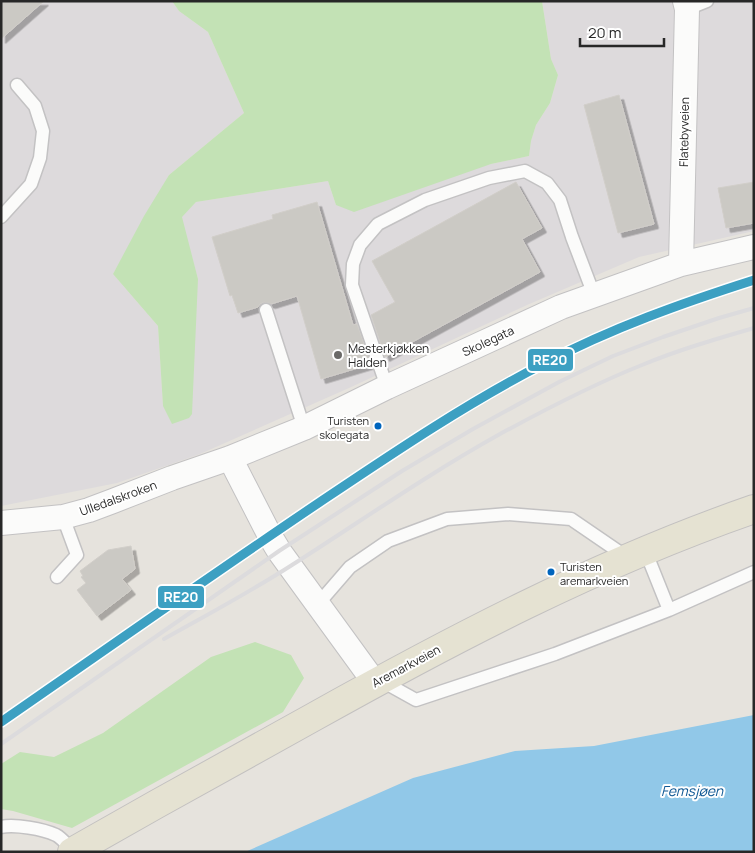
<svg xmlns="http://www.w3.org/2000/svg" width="755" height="853" font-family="Manrope,sans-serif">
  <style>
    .industrial { fill: #dddadc }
    .green { fill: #c3e2b5 }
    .water { fill: #91c8e8 }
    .building { fill: #cbc9c4; stroke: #d1cec9; filter: url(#shadow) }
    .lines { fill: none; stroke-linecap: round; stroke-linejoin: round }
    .service-casing { stroke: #c3c2c3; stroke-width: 15 }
    .minor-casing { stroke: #c3c2c3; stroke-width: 26 }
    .primary-casing { stroke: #c3c1c0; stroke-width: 30 }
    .service { stroke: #fbfbfa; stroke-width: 12 }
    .minor { stroke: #fbfbfa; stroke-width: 24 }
    .primary { stroke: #e5e2d2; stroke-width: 28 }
    .rail { stroke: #dcdbdd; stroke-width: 4 }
    .rail-1-casing { stroke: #fff; stroke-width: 12 }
    .rail-1 { stroke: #3da0c2; stroke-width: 9 }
    .poi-dot { fill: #6a6967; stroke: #fff; stroke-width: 2 }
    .bus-dot { fill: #0065bd; stroke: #fff; stroke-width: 2 }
    .labels { text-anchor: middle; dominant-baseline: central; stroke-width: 4; stroke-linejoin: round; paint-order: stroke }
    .bus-label { font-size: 11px; fill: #272727; stroke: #fff; text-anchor: end }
    .street-label { font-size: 12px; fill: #272727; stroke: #fff }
    .poi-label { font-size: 12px; fill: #272727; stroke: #fff; text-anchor: start }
    .water-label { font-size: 14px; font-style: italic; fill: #0f5894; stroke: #fff }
    .line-badge { stroke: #fff; stroke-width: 2 }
    .badge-label { font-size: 14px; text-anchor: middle; font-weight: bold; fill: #fff }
  </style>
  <defs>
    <filter id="shadow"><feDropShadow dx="4.5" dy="4.5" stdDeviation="0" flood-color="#0004"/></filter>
  </defs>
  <rect width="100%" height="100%" fill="#e6e3dd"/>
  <!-- industrial -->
  <path class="industrial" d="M 1,1 L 172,1 L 179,11 L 208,32 L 244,113 L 169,175 L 113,274 L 158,326 L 163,406 L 198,279 L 181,217 L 196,202 L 328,181 L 336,205 L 491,164 L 529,156 L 531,141 L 536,125 L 550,103 L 558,75 L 551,59 L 542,1 L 754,1 L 754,231 L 639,257 L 527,305 L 349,388 L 200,454 L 117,483 L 1,506 Z"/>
  <!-- green -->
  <path class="green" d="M 172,1 L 542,1 L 551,59 L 558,75 L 550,103 L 536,125 L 531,141 L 529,156 L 491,164 L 354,212 L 336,205 L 328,181 L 196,202 L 182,217 L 198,279 L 192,414 L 189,418 L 172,424 L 163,406 L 158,326 L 113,274 L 144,216 L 169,175 L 244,113 L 208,32 L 179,11 Z
    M 255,642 L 291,655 L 304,678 L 283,712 L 72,828 L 13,811 L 1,809 L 1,764 L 20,752 L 54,757 L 103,733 L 211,657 Z"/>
  <!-- water -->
  <path class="water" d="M 754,715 L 754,852 L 245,852 L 413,778 L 515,751 L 594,746 Z"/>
  <!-- building -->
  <path class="building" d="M 1,1 L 44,1 L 1,39 Z
    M 619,95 L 654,224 L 618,233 L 584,105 Z
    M 516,182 L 542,228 L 522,239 L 540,272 L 385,357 L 371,315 L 395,302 L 372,261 Z
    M 754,182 L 754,223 L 726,228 L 718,188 Z
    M 317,202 L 353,325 L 357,324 L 371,364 L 321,379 L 297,296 L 271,304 L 264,302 L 260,304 L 258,307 L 238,313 L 232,295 L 230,296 L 212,237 L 273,219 L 272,215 Z
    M 131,546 L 135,569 L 122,579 L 131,590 L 97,616 L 77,590 L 86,583 L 81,577 L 83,576 L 80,571 L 108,550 Z"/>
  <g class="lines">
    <!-- service casing -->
    <g class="service-casing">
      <path id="service" d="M 687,9 L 707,1
        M 1,217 L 31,184 L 40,158 L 43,131 L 35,106 L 17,85
        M 266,310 L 304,428
        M 387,387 L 352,285 L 353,264 L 360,245 L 378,224 L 425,200 L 489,178 L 525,171 L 547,183 L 560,200 L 572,237 L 594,295
        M 645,550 L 669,610
        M 57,577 L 77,555 L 63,517
        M 318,604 L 350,567 L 388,541 L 447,519 L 508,514 L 571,519 L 628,558
        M 380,680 L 416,700 L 555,654 L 669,610 L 754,572
        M 1,827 C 15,824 43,829 56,835 C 62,838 68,846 73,851"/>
    </g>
    <!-- minor casing -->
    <g class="minor-casing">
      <path id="minor" d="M 681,264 L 687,9 L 685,1
        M 230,458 L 270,536 L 279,551 L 375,683
        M 1,523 L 63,517 L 89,510 L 113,501 L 172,478 L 230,458 L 304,428 L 387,387 L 561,307 L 681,264 L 754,247"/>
    </g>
    <!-- primary casing -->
    <g class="primary-casing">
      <path id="primary" d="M 72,852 C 151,807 230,763 310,719 C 453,639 598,563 754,509"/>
    </g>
    <!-- service -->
    <use href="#service" class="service"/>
    <!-- minor -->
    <use href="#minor" class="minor"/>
    <!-- primary -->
    <use href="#primary" class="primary"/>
    <!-- rail -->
    <path class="rail" d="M 164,639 C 207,615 250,592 292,565 C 361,521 428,474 500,434 C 546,409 594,384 642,365 C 678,350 716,339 754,328
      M 1,744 L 279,551 L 402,471 L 473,429 L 559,382 L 613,356 L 663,337 L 719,318 L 754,308"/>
    <!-- rail-1 casing -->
    <g class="rail-1-casing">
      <path id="rail-1" d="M 1,722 C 108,648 213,574 320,502 C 393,453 467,403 545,363 C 612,328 682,303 754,280"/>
    </g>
    <!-- rail-1 -->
    <use href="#rail-1" class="rail-1"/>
  </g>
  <!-- markers -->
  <circle class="poi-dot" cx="338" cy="355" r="5"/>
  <g class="bus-dot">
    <circle cx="378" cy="426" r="4.5"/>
    <circle cx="551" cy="572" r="4.5"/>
  </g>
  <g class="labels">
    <!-- bus labels -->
    <g class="bus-label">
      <text x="369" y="420">Turisten<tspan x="369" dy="14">skolegata</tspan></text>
      <text x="560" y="566" text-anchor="start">Turisten<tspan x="560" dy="14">aremarkveien</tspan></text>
    </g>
    <!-- street labels -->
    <g class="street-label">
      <text transform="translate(684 132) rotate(-89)">Flatebyveien</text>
      <text transform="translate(488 341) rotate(-25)">Skolegata</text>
      <text transform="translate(118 498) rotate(-20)">Ulledalskroken</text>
      <text transform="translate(406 666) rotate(-28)">Aremarkveien</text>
    </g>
    <!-- poi labels -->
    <g class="poi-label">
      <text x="348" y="348">Mesterkjøkken<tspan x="348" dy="14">Halden</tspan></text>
    </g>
    <!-- water labels -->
    <g class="water-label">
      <text x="692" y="790">Femsjøen</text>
    </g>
  </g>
  <g class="line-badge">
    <rect x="527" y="348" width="47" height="24" rx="5" fill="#3da0c2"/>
    <rect x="157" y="585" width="48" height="24" rx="5" fill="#3da0c2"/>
  </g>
  <g class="badge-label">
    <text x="550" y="365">RE20</text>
    <text x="181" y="602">RE20</text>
  </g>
  <!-- border -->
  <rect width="755" height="853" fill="none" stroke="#272727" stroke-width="5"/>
  <!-- scale -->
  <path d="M580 38v8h84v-8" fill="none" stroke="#272727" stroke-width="2.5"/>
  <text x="588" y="38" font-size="15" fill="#272727" stroke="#ffffff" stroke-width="4" paint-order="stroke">20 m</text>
</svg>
